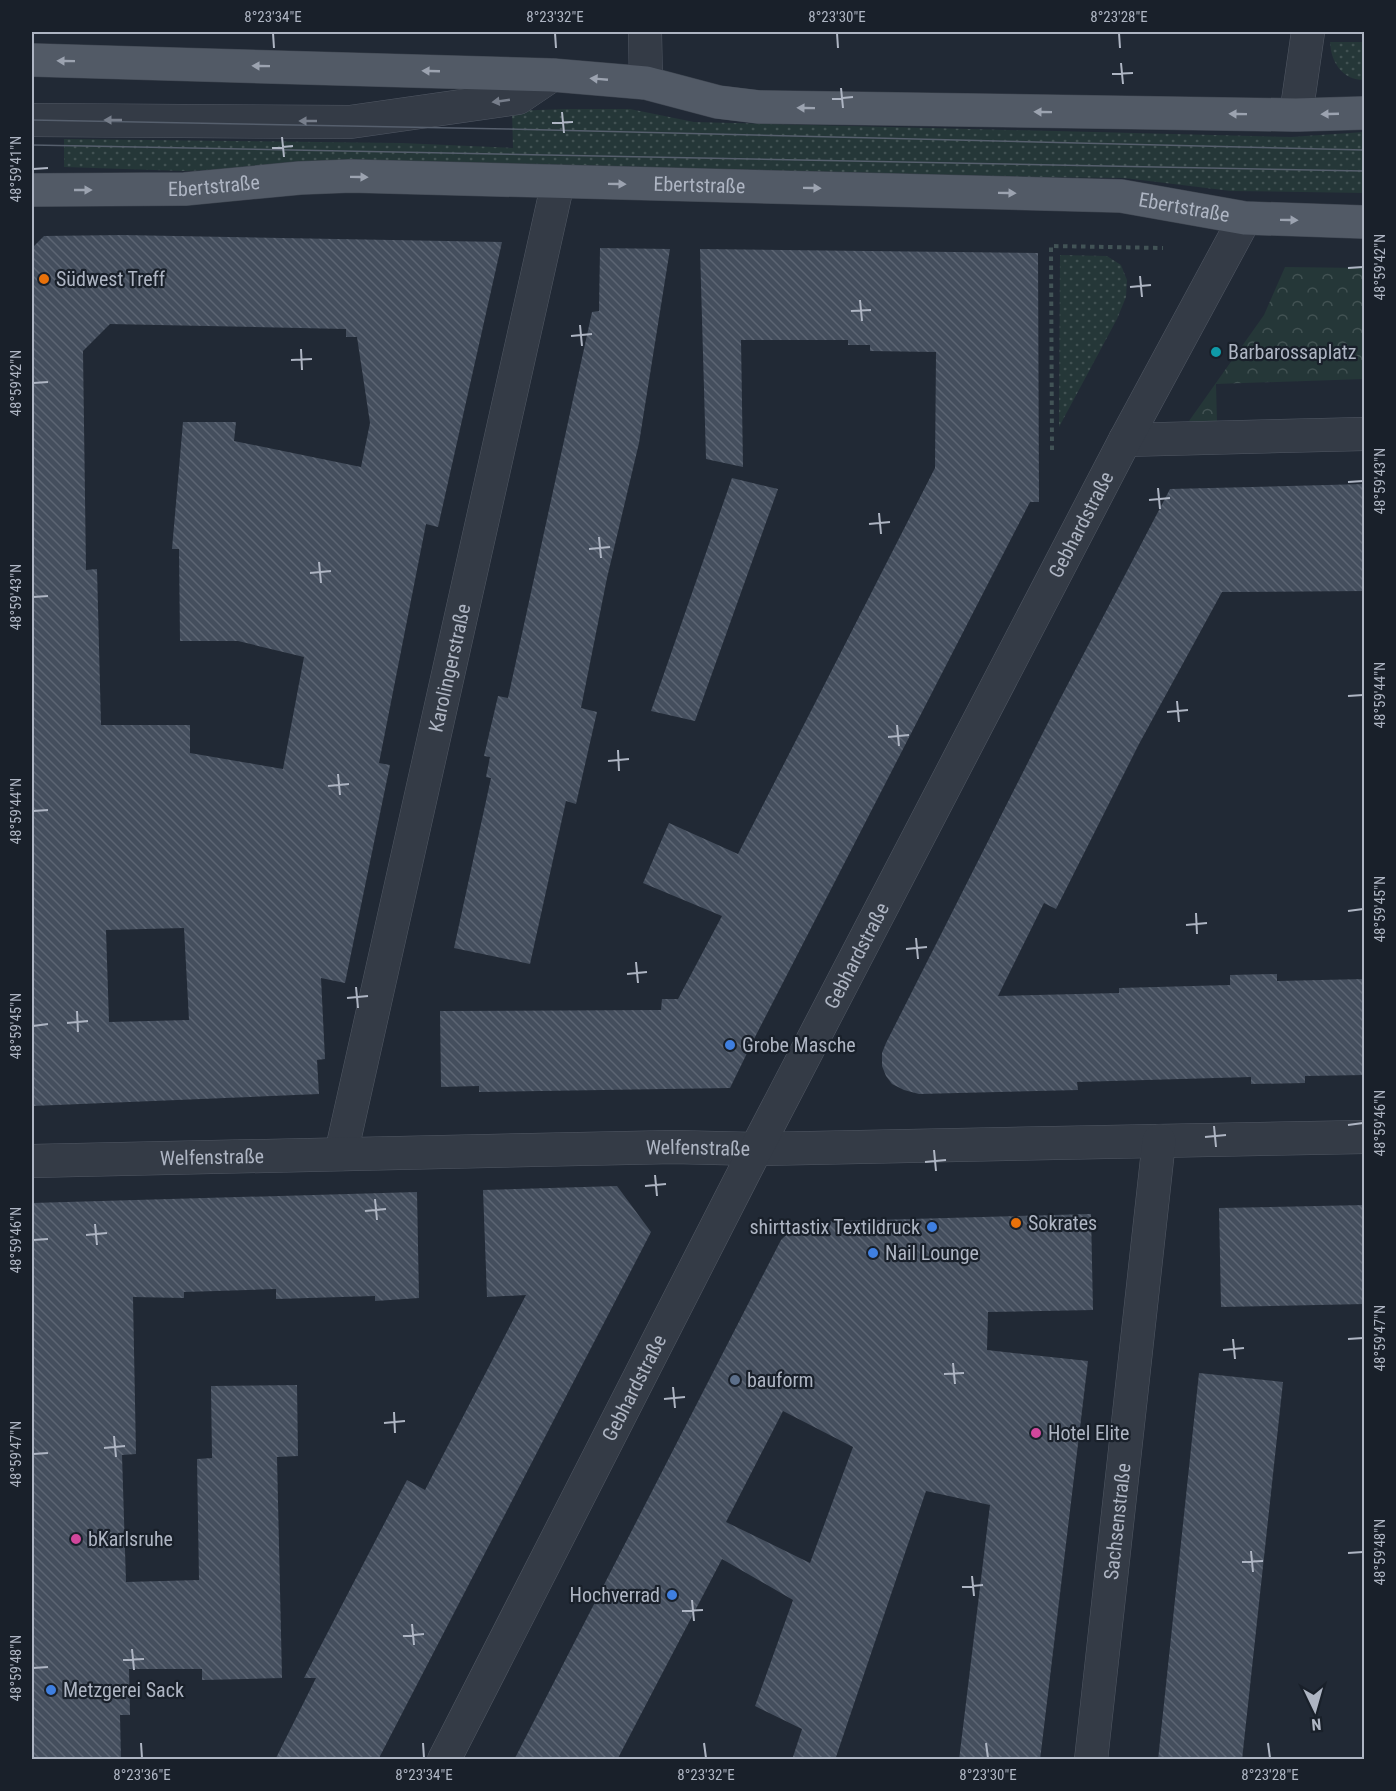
<svg xmlns="http://www.w3.org/2000/svg" width="1396" height="1791" font-family="'Roboto Condensed',sans-serif">
  <style>
    .grass { fill: url(#grass-dots) }
    .park { fill: url(#park-crowns) }
    .building { fill: url(#building-back-hatch); fill-rule: evenodd }
    .lines { fill: none; stroke-linecap: round; stroke-linejoin: round }
    .minor-casing { stroke: #515864; stroke-width: 34 }
    .major-casing { stroke: #3d444f; stroke-width: 34 }
    .path { stroke: #425356; stroke-width: 4; stroke-dasharray: 4.5 4.5; stroke-linecap: butt }
    .minor { stroke: #343b46; stroke-width: 33 }
    .major { stroke: #525a66; stroke-width: 33 }
    .tram { stroke: #565f6d; stroke-width: 1.5 }
    .oneway { fill: #9ca3b0 }
    .oneway2 { fill: #777e8b }
    .ticks { fill: none; stroke: #aeb5c3; stroke-width: 2 }
    .food-dot { fill: #e8710a; stroke: #19202a; stroke-width: 2 }
    .culture-dot { fill: #0f9aa8; stroke: #19202a; stroke-width: 2 }
    .shop-dot { fill: #3f7fe0; stroke: #19202a; stroke-width: 2 }
    .service-dot { fill: #5c6f8a; stroke: #19202a; stroke-width: 2 }
    .hotel-dot { fill: #d1479c; stroke: #19202a; stroke-width: 2 }
    .labels { text-anchor: middle; dominant-baseline: central; stroke-width: 4.5; stroke-linejoin: round; paint-order: stroke }
    .street-label { font-size: 20px; fill: #aeb5c3; stroke: #19202a }
    .poi-label { font-size: 20px; fill: #aeb5c3; stroke: #19202a; text-anchor: start }
    .neatline { fill: none; stroke: #aeb5c3; stroke-width: 2 }
    .ticks-label { font-size: 15px; text-anchor: middle; fill: #aeb5c3 }
  </style>
  <defs>
    <pattern id="grass-dots" width="8" height="8" patternUnits="userSpaceOnUse" patternTransform="scale(1.5)"><rect width="8" height="8" fill="#253738"/><path d="M2 2h.1M6 6h.1" fill="none" stroke="#425253" stroke-width="1.8" stroke-linecap="round"/></pattern>
    <pattern id="park-crowns" width="20" height="18" patternUnits="userSpaceOnUse" patternTransform="scale(1.5)"><rect width="20" height="18" fill="#253738"/><path d="M2 6a3 3 0 1 1 6 0M12 15a3 3 0 1 1 6 0" fill="none" stroke="#425253"/></pattern>
    <pattern id="building-back-hatch" width="6" height="6" patternUnits="userSpaceOnUse" patternTransform="scale(1.5)"><rect width="6" height="6" fill="#444e5d"/><path d="M-1 5l2 2M0 0l6 6M5-1l2 2" fill="none" stroke="#5c6573"/></pattern>
  </defs>
  <rect width="100%" height="100%" fill="#212935"/>
  <!-- grass -->
  <path class="grass" d="M 1330,42 L 1364,42 L 1364,80 C 1342,80 1331,62 1330,42 Z
    M 565,109 L 630,109 L 694,122 L 1291,137 L 1364,132 L 1364,193 L 1231,191 L 1124,178 L 241,169 L 184,171 L 64,167 L 64,139 L 402,143 L 513,148 L 512,111 Z
    M 1060,255 L 1107,256 L 1121,265 L 1127,280 L 1126,297 L 1117,319 L 1059,427 Z"/>
  <!-- park -->
  <path class="park" d="M 1285,267 L 1364,268 L 1364,379 L 1216,384 L 1217,423 L 1189,421 L 1264,315 Z"/>
  <!-- building -->
  <path class="building" d="M 122,235 L 502,242 L 438,527 L 426,524 L 379,763 L 390,765 L 345,983 L 321,978 L 325,1059 L 317,1060 L 319,1094 L 32,1106 L 32,248 L 44,236 ZM 110,324 L 346,329 L 346,337 L 357,337 L 370,423 L 361,467 L 234,441 L 236,422 L 183,422 L 172,549 L 179,549 L 180,641 L 238,641 L 304,657 L 283,769 L 190,753 L 190,725 L 101,725 L 97,569 L 86,570 L 83,351 ZM 184,928 L 189,1020 L 109,1022 L 106,930 Z
    M 600,248 L 670,249 L 639,443 L 607,578 L 581,708 L 597,712 L 576,804 L 566,801 L 530,964 L 454,948 L 491,778 L 486,777 L 490,757 L 484,756 L 498,696 L 508,698 L 592,312 L 599,311 Z
    M 700,249 L 1038,253 L 1039,502 L 1030,502 L 754,1039 L 730,1088 L 479,1092 L 479,1086 L 441,1087 L 440,1011 L 661,1010 L 662,999 L 678,999 L 722,916 L 643,883 L 669,823 L 738,854 L 935,468 L 936,352 L 870,351 L 870,345 L 848,345 L 848,340 L 741,340 L 743,467 L 706,459 Z
    M 732,478 L 778,489 L 695,721 L 651,711 Z
    M 1365,484 L 1365,591 L 1222,592 L 1139,744 L 1056,909 L 1044,903 L 998,996 L 1119,993 L 1119,988 L 1230,985 L 1230,975 L 1277,974 L 1277,981 L 1365,979 L 1365,1075 L 1305,1076 L 1305,1083 L 1251,1084 L 1251,1077 L 1077,1082 L 1078,1090 L 919,1094 L 904,1090 L 892,1084 L 886,1076 L 882,1066 L 882,1053 L 886,1043 L 1058,703 L 1170,489 Z
    M 617,1186 L 651,1232 L 378,1760 L 275,1760 L 316,1678 L 304,1678 L 407,1480 L 425,1490 L 526,1295 L 487,1297 L 483,1190 Z
    M 417,1192 L 419,1298 L 375,1301 L 375,1296 L 276,1299 L 276,1289 L 184,1292 L 184,1298 L 133,1297 L 136,1454 L 122,1455 L 126,1582 L 199,1580 L 197,1459 L 212,1458 L 211,1386 L 297,1385 L 298,1456 L 277,1457 L 282,1678 L 202,1680 L 202,1669 L 129,1669 L 130,1715 L 120,1715 L 121,1760 L 32,1760 L 32,1486 L 34,1486 L 32,1203 Z
    M 1365,1205 L 1365,1304 L 1221,1307 L 1219,1208 Z
    M 1091,1214 L 1093,1310 L 988,1312 L 987,1350 L 1088,1361 L 1040,1760 L 959,1760 L 990,1505 L 926,1491 L 835,1760 L 792,1760 L 802,1729 L 755,1706 L 793,1600 L 722,1559 L 617,1760 L 514,1760 L 781,1240 L 792,1229 L 804,1222 ZM 783,1411 L 853,1447 L 810,1563 L 726,1522 Z
    M 1199,1373 L 1283,1382 L 1242,1760 L 1158,1760 Z"/>
  <g class="lines">
    <!-- minor casing -->
    <g class="minor-casing">
      <g id="minor">
        <path d="M 645,32 L 646,83"/>
        <path d="M 1296,115 L 1308,32"/>
        <path d="M 32,120 L 350,122 L 518,98 L 552,75"/>
        <path d="M 1125,440 L 1364,434"/>
        <path id="s1" d="M 341,1154 L 558,182"/>
        <path id="s2" d="M 32,1161 L 674,1147 L 756,1149 L 1364,1137"/>
        <path id="s3" d="M 444,1760 L 756,1149 L 1125,440 L 1245,218"/>
        <path id="s4" d="M 1091,1760 L 1159,1141"/>
      </g>
    </g>
    <!-- major casing -->
    <g class="major-casing">
      <g id="major">
        <path d="M 32,60 L 552,75 L 646,83 L 718,102 L 759,107 L 1296,115 L 1364,113"/>
        <path id="s5" d="M 32,190 L 185,189 L 300,178 L 351,176 L 1121,196 L 1245,218 L 1364,222"/>
      </g>
    </g>
    <!-- path -->
    <path class="path" d="M 1052,450 L 1051,246 L 1163,248"/>
    <!-- minor -->
    <use href="#minor" class="minor"/>
    <!-- major -->
    <use href="#major" class="major"/>
    <!-- tram -->
    <path class="tram" d="M 32,120 L 507,129 L 1364,150
      M 32,145 L 1364,171"/>
  </g>
  <!-- one-way arrows -->
  <defs><path id="oneway-solid" d="M-6-.8H1V-3.2L6.5 0L1 3.2V.8H-6Z" transform="scale(1.5)"/></defs>
  <g class="oneway">
    <use href="#oneway-solid" transform="translate(66 61) rotate(-179)"/>
    <use href="#oneway-solid" transform="translate(261 66) rotate(-179)"/>
    <use href="#oneway-solid" transform="translate(431 71) rotate(-178)"/>
    <use href="#oneway-solid" transform="translate(599 79) rotate(-175)"/>
    <use href="#oneway-solid" transform="translate(806 108) rotate(-179)"/>
    <use href="#oneway-solid" transform="translate(1043 112) rotate(-179)"/>
    <use href="#oneway-solid" transform="translate(1238 114) rotate(-179)"/>
    <use href="#oneway-solid" transform="translate(1330 114) rotate(178)"/>
    <use href="#oneway-solid" transform="translate(359 177) rotate(1)"/>
    <use href="#oneway-solid" transform="translate(617 184) rotate(1)"/>
    <use href="#oneway-solid" transform="translate(812 188) rotate(1)"/>
    <use href="#oneway-solid" transform="translate(83 190)"/>
    <use href="#oneway-solid" transform="translate(1007 193) rotate(1)"/>
    <use href="#oneway-solid" transform="translate(1289 220) rotate(1)"/>
  </g>
  <g class="oneway2">
    <use href="#oneway-solid" transform="translate(501 101) rotate(172)"/>
    <use href="#oneway-solid" transform="translate(113 120) rotate(-180)"/>
    <use href="#oneway-solid" transform="translate(308 121) rotate(-180)"/>
  </g>
  <!-- ticks -->
  <path class="ticks" d="M 273,33 L 274,48M 555,33 L 556,48M 837,33 L 838,48M 1119,33 L 1120,48M 1121,63 L 1123,84M 1112,74 L 1133,73M 841,88 L 843,108M 832,99 L 853,97M 562,112 L 564,133M 552,123 L 573,122M 282,137 L 284,157M 272,148 L 293,146M 33,169 L 48,168M 1348,268 L 1363,267M 1140,276 L 1142,297M 1130,287 L 1151,285M 860,300 L 862,321M 851,311 L 871,310M 580,325 L 582,346M 571,336 L 592,334M 301,349 L 302,370M 291,360 L 312,359M 33,383 L 48,382M 1348,482 L 1363,481M 1158,488 L 1160,509M 1149,500 L 1170,498M 879,513 L 881,534M 869,524 L 890,522M 599,537 L 601,558M 589,549 L 610,547M 319,562 L 321,583M 310,573 L 331,571M 33,597 L 48,596M 1348,696 L 1363,695M 1177,701 L 1179,722M 1167,712 L 1188,710M 897,725 L 899,746M 888,737 L 909,735M 618,750 L 619,771M 608,761 L 629,759M 338,774 L 340,795M 328,786 L 349,784M 33,811 L 48,810M 1348,911 L 1363,909M 1196,913 L 1197,934M 1186,925 L 1207,923M 916,938 L 918,959M 906,949 L 927,947M 636,962 L 638,983M 627,974 L 647,972M 356,987 L 358,1008M 347,998 L 368,996M 77,1011 L 78,1032M 67,1023 L 88,1021M 33,1026 L 48,1024M 1348,1125 L 1363,1123M 1214,1126 L 1216,1147M 1205,1137 L 1226,1135M 934,1150 L 936,1171M 925,1162 L 946,1160M 655,1175 L 657,1196M 645,1186 L 666,1184M 375,1199 L 377,1220M 365,1211 L 386,1209M 95,1224 L 97,1245M 86,1235 L 107,1233M 33,1240 L 48,1239M 1233,1339 L 1235,1359M 1348,1339 L 1363,1338M 1223,1350 L 1244,1348M 953,1363 L 955,1384M 944,1374 L 964,1373M 673,1387 L 675,1408M 664,1399 L 685,1397M 394,1412 L 395,1433M 384,1423 L 405,1421M 114,1436 L 116,1457M 104,1448 L 125,1446M 33,1454 L 48,1453M 1251,1551 L 1253,1572M 1348,1553 L 1363,1552M 1242,1562 L 1263,1561M 972,1576 L 974,1596M 962,1587 L 983,1585M 692,1600 L 694,1621M 682,1611 L 703,1610M 412,1624 L 414,1645M 403,1636 L 424,1634M 132,1649 L 134,1670M 123,1660 L 144,1659M 33,1668 L 48,1667M 141,1743 L 142,1758M 423,1743 L 424,1758M 704,1743 L 706,1758M 986,1743 L 988,1758M 1268,1743 L 1270,1758"/>
  <!-- markers -->
  <g class="food-dot">
    <circle cx="44" cy="279" r="6"/>
    <circle cx="1016" cy="1223" r="6"/>
  </g>
  <circle class="culture-dot" cx="1216" cy="352" r="6"/>
  <g class="shop-dot">
    <circle cx="730" cy="1045" r="6"/>
    <circle cx="932" cy="1227" r="6"/>
    <circle cx="873" cy="1253" r="6"/>
    <circle cx="672" cy="1595" r="6"/>
    <circle cx="51" cy="1690" r="6"/>
  </g>
  <circle class="service-dot" cx="735" cy="1380" r="6"/>
  <g class="hotel-dot">
    <circle cx="1036" cy="1433" r="6"/>
    <circle cx="76" cy="1539" r="6"/>
  </g>
  <g class="labels">
    <!-- street labels -->
    <g class="street-label">
      <text stroke="none"><textPath href="#s5" startOffset="182">Ebertstraße</textPath></text>
      <text stroke="none"><textPath href="#s5" startOffset="668">Ebertstraße</textPath></text>
      <text stroke="none"><textPath href="#s5" startOffset="1154">Ebertstraße</textPath></text>
      <text stroke="none"><textPath href="#s3" startOffset="1390">Gebhardstraße</textPath></text>
      <text stroke="none"><textPath href="#s1" startOffset="498">Karolingerstraße</textPath></text>
      <text stroke="none"><textPath href="#s3" startOffset="904">Gebhardstraße</textPath></text>
      <text stroke="none"><textPath href="#s2" startOffset="666">Welfenstraße</textPath></text>
      <text stroke="none"><textPath href="#s2" startOffset="180">Welfenstraße</textPath></text>
      <text stroke="none"><textPath href="#s3" startOffset="418">Gebhardstraße</textPath></text>
      <text stroke="none"><textPath href="#s4" startOffset="240">Sachsenstraße</textPath></text>
    </g>
    <!-- poi labels -->
    <g class="poi-label">
      <text x="56" y="279">Südwest Treff</text>
      <text x="1228" y="352">Barbarossaplatz</text>
      <text x="742" y="1045">Grobe Masche</text>
      <text x="1028" y="1223">Sokrates</text>
      <text x="920" y="1227" text-anchor="end">shirttastix Textildruck</text>
      <text x="885" y="1253">Nail Lounge</text>
      <text x="747" y="1380">bauform</text>
      <text x="1048" y="1433">Hotel Elite</text>
      <text x="88" y="1539">bKarlsruhe</text>
      <text x="660" y="1595" text-anchor="end">Hochverrad</text>
      <text x="63" y="1690">Metzgerei Sack</text>
    </g>
  </g>
  <!-- border -->
  <rect width="1396" height="1791" fill="none" stroke="#19202a" stroke-width="66"/>
  <!-- north arrow -->
  <g transform="translate(1315 1710) rotate(175)" stroke="#19202a" stroke-width="4.5" paint-order="stroke">
  <path d="M0-4.5L10 22L0 15L-10 22Z" fill="#aeb5c3"/>
  <text y="-9" font-size="16" font-weight="bold" text-anchor="middle" fill="#aeb5c3">N</text>
  </g>
  <rect x="33" y="33" width="1330" height="1725" class="neatline"/>
  <g class="ticks-label">
    <text x="273" y="22">8°23'34"E</text>
    <text x="555" y="22">8°23'32"E</text>
    <text x="837" y="22">8°23'30"E</text>
    <text x="1119" y="22">8°23'28"E</text>
    <text transform="translate(16 169) rotate(-90)" y="5">48°59'41"N</text>
    <text transform="translate(1380 267) rotate(-90)" y="5">48°59'42"N</text>
    <text transform="translate(16 383) rotate(-90)" y="5">48°59'42"N</text>
    <text transform="translate(1380 481) rotate(-90)" y="5">48°59'43"N</text>
    <text transform="translate(16 597) rotate(-90)" y="5">48°59'43"N</text>
    <text transform="translate(1380 695) rotate(-90)" y="5">48°59'44"N</text>
    <text transform="translate(16 811) rotate(-90)" y="5">48°59'44"N</text>
    <text transform="translate(1380 909) rotate(-90)" y="5">48°59'45"N</text>
    <text transform="translate(16 1026) rotate(-90)" y="5">48°59'45"N</text>
    <text transform="translate(1380 1123) rotate(-90)" y="5">48°59'46"N</text>
    <text transform="translate(16 1240) rotate(-90)" y="5">48°59'46"N</text>
    <text transform="translate(1380 1338) rotate(-90)" y="5">48°59'47"N</text>
    <text transform="translate(16 1454) rotate(-90)" y="5">48°59'47"N</text>
    <text transform="translate(1380 1552) rotate(-90)" y="5">48°59'48"N</text>
    <text transform="translate(16 1668) rotate(-90)" y="5">48°59'48"N</text>
    <text x="142" y="1780">8°23'36"E</text>
    <text x="424" y="1780">8°23'34"E</text>
    <text x="706" y="1780">8°23'32"E</text>
    <text x="988" y="1780">8°23'30"E</text>
    <text x="1270" y="1780">8°23'28"E</text>
  </g>
</svg>
